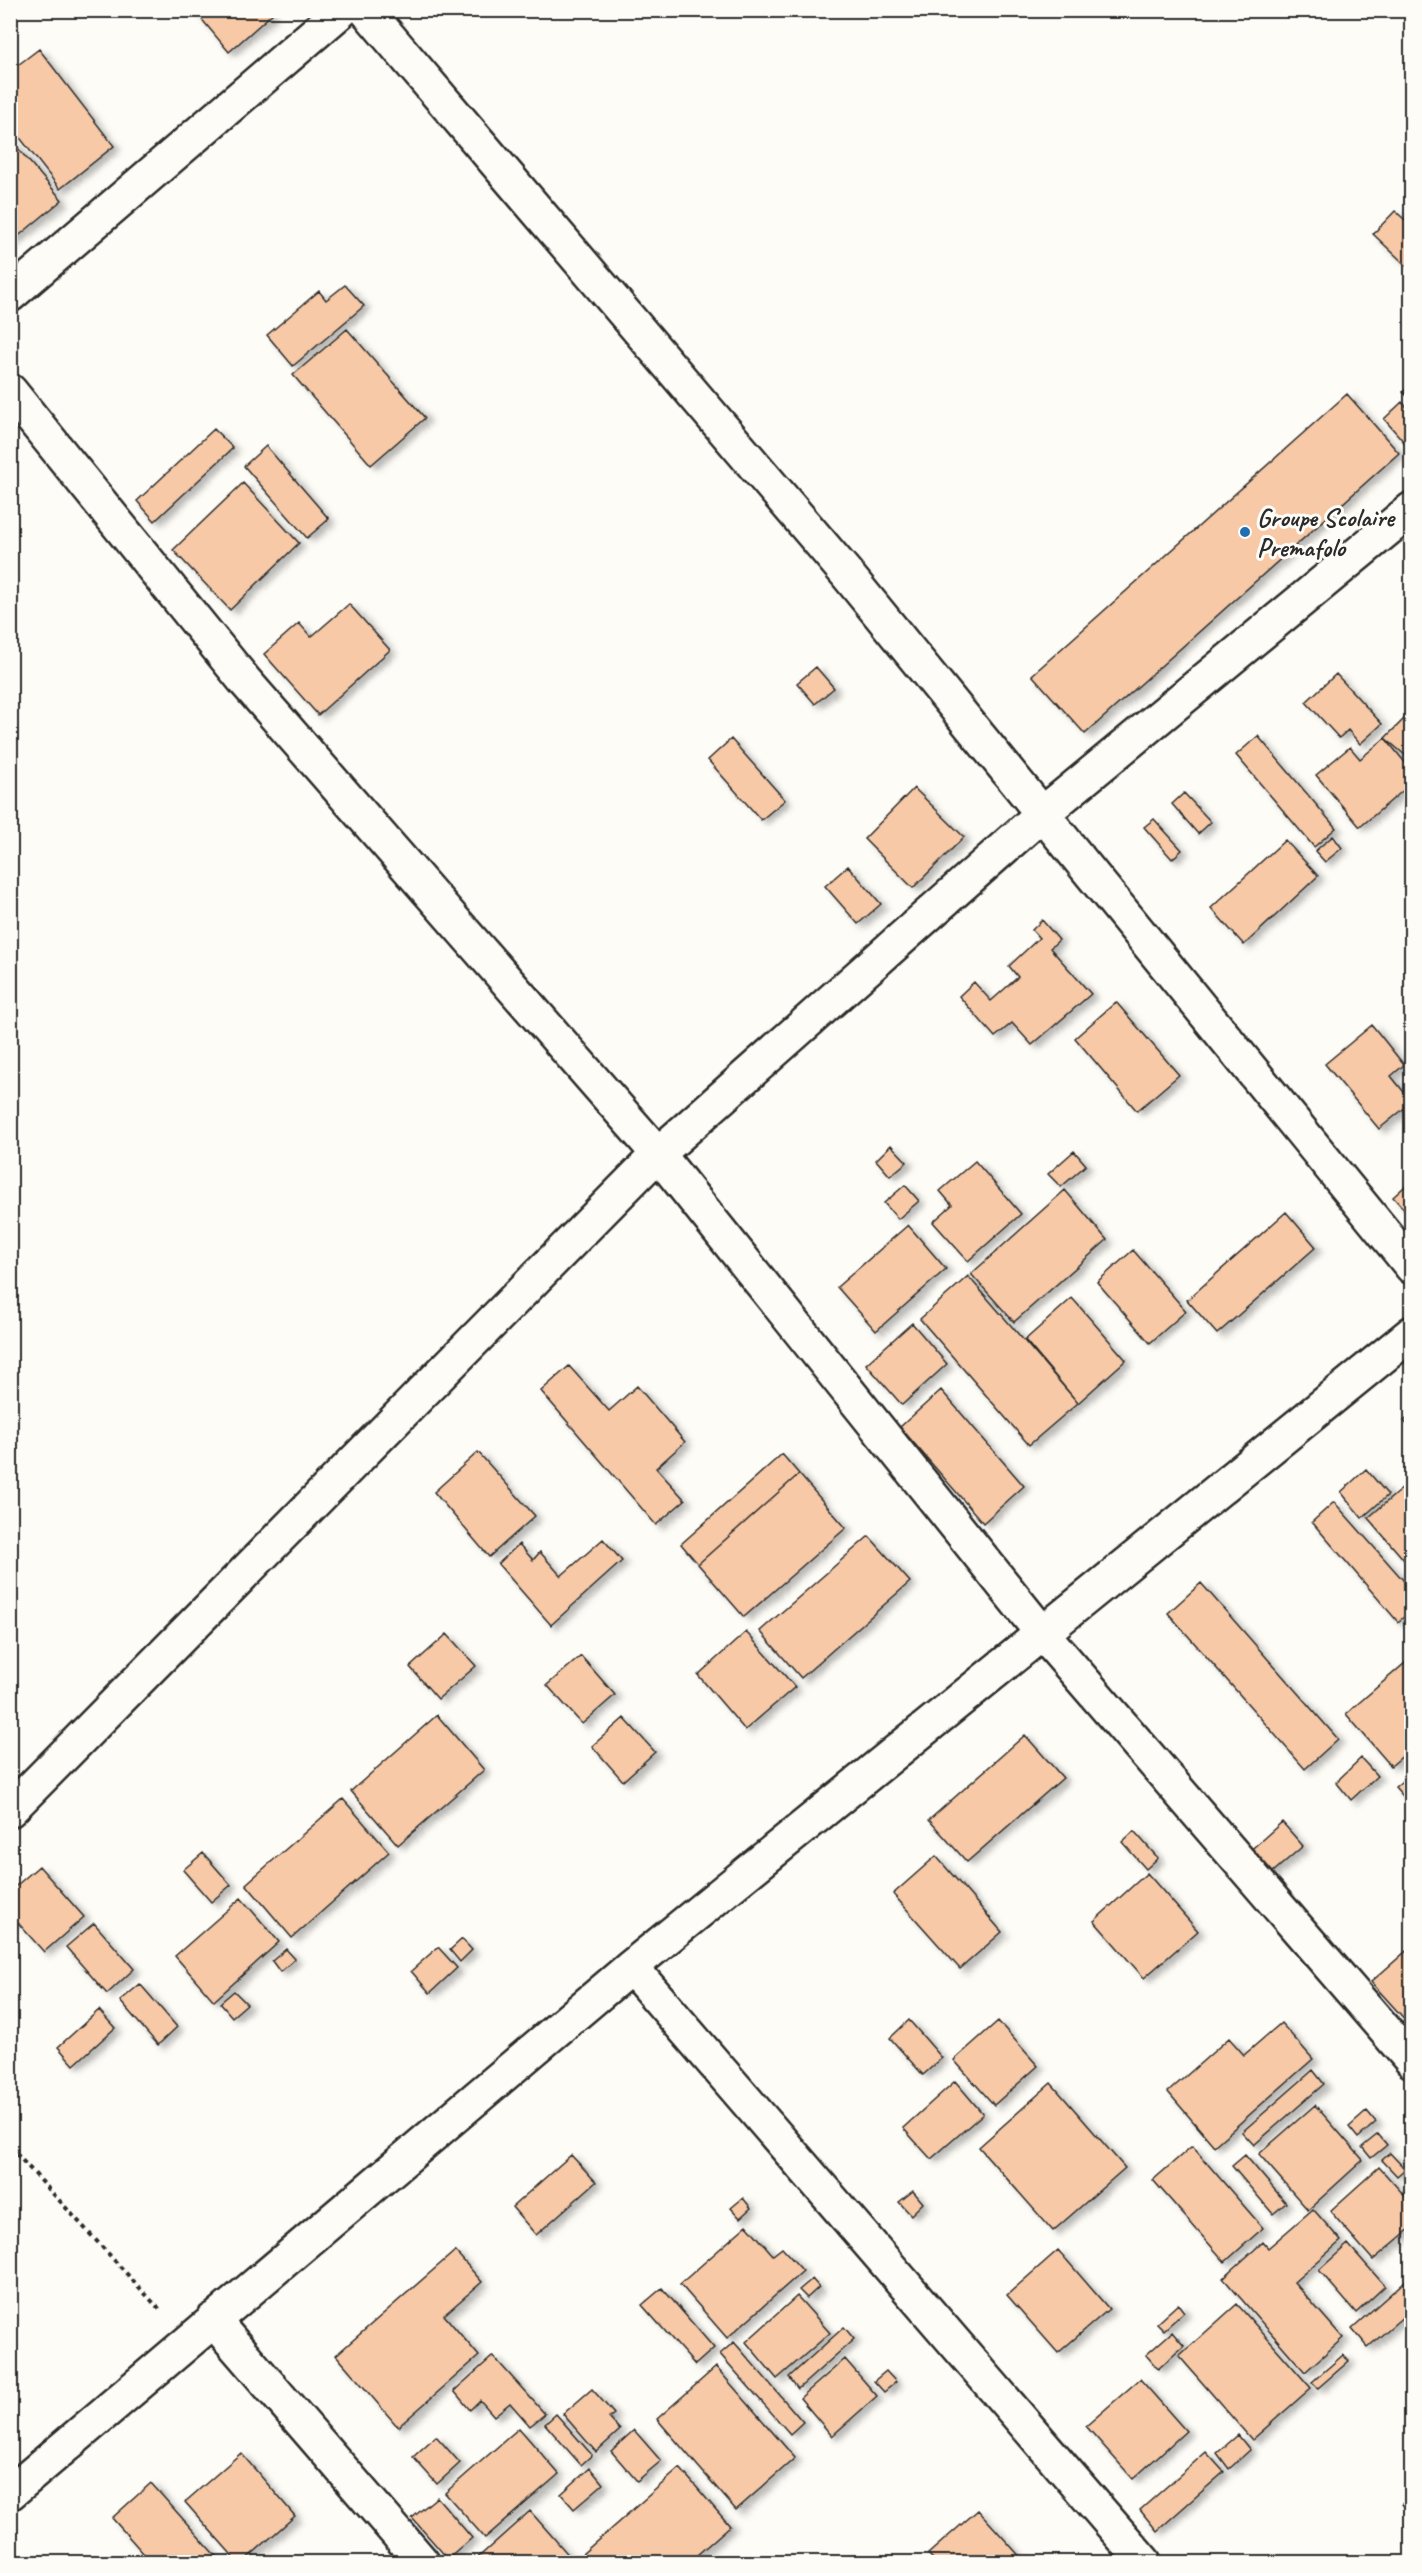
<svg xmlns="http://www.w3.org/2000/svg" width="1422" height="2573" font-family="Caveat,sans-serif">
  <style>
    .building { fill: #f7c9a6; stroke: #2b2b2b; stroke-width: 1.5; filter: url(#shadow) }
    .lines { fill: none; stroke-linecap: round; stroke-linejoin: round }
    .street-casing { stroke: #2b2b2b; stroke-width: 38 }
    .path { stroke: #2b2b2b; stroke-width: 4; stroke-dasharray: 4.5 4.5; stroke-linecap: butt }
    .street { stroke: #fdfcf7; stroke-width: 33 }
    .poi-dot { fill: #1f6fb2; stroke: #fdfcf7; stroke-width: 2 }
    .labels { text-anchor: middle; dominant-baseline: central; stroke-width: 6; stroke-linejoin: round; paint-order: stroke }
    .poi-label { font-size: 26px; font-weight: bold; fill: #2b2b2b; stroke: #fdfcf7; text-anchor: start }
  </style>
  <defs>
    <filter id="shadow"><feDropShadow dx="6" dy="4" stdDeviation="3" flood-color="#0004"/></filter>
  </defs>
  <rect width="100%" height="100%" fill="#fdfcf7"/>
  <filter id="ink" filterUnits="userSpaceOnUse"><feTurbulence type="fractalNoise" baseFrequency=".0167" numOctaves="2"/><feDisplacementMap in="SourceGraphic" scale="12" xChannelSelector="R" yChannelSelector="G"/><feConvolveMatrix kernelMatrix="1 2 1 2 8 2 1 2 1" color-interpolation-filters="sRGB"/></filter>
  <g filter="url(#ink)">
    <!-- building -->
    <path class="building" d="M 194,10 L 269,10 L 272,14 L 229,52 Z
      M 39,49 L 114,146 L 60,189 L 10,125 L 10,71 Z
      M 10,139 L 62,200 L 10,243 Z
      M 1395,211 L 1412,226 L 1412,271 L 1373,234 Z
      M 345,285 L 364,306 L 293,366 L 267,335 L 319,291 L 326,300 Z
      M 347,329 L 425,418 L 371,465 L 293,375 Z
      M 1412,383 L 1412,401 L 1403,392 Z
      M 1347,394 L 1399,453 L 1085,734 L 1032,675 Z
      M 1402,402 L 1412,413 L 1412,437 L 1405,443 L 1384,419 Z
      M 214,429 L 233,448 L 155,521 L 137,501 Z
      M 266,446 L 329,519 L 307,538 L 244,466 Z
      M 243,483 L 299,543 L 230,610 L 173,550 Z
      M 349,604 L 390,650 L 318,715 L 264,654 L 299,623 L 311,637 Z
      M 816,667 L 834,688 L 815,704 L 797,683 Z
      M 1336,674 L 1382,724 L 1360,744 L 1348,730 L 1339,738 L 1306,702 Z
      M 1407,716 L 1412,720 L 1412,761 L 1385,738 Z
      M 1258,736 L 1336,828 L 1314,847 L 1236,755 Z
      M 1385,738 L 1412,771 L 1412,783 L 1360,827 L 1316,775 L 1350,747 L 1360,759 Z
      M 731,739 L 785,800 L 761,820 L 708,760 Z
      M 914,788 L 964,837 L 913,888 L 864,839 Z
      M 1184,793 L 1211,822 L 1198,834 L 1172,804 Z
      M 1154,819 L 1182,850 L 1172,859 L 1144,827 Z
      M 1333,836 L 1342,848 L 1325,862 L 1315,851 Z
      M 1285,840 L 1318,876 L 1244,945 L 1211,908 Z
      M 848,866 L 881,904 L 858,924 L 825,886 Z
      M 1042,920 L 1059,940 L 1050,948 L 1091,994 L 1032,1045 L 1012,1023 L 995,1037 L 959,996 L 974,982 L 991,1001 L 1018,977 L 1009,966 L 1039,938 L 1032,930 Z
      M 1116,1002 L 1179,1075 L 1137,1111 L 1075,1038 Z
      M 1372,1025 L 1404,1065 L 1391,1076 L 1412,1102 L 1379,1129 L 1325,1064 Z
      M 891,1145 L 907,1162 L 890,1176 L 876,1160 Z
      M 1074,1151 L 1086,1165 L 1061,1187 L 1048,1174 Z
      M 975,1161 L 1021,1214 L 968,1261 L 933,1222 L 952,1205 L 940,1191 Z
      M 1412,1180 L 1412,1218 L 1393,1197 Z
      M 905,1185 L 919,1201 L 898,1219 L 884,1203 Z
      M 1065,1190 L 1107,1240 L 1014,1322 L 971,1274 Z
      M 1286,1212 L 1316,1247 L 1217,1334 L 1187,1300 Z
      M 908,1225 L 946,1269 L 876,1331 L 837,1287 Z
      M 1133,1250 L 1186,1311 L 1150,1343 L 1097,1282 Z
      M 968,1276 L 1078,1403 L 1029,1445 L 920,1319 Z
      M 1072,1298 L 1126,1360 L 1078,1403 L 1025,1340 Z
      M 912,1323 L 947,1364 L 902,1405 L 866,1364 Z
      M 569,1366 L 609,1411 L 637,1386 L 685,1442 L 656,1468 L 685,1500 L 656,1525 L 541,1391 Z
      M 941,1390 L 1024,1486 L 983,1523 L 900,1427 Z
      M 1412,1414 L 1412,1430 L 1404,1421 Z
      M 478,1452 L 535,1516 L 489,1557 L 434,1492 Z
      M 782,1454 L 799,1474 L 698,1564 L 681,1544 Z
      M 1366,1469 L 1388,1495 L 1362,1518 L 1341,1492 Z
      M 799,1474 L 846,1528 L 744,1617 L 698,1564 Z
      M 1412,1480 L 1412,1569 L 1368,1518 Z
      M 1334,1502 L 1412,1590 L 1412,1610 L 1398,1622 L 1312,1522 Z
      M 869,1536 L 910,1582 L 801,1678 L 760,1631 Z
      M 603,1539 L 622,1561 L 551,1625 L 498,1564 L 519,1544 L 533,1560 L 540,1552 L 561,1576 Z
      M 1201,1583 L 1338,1739 L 1305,1769 L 1168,1613 Z
      M 746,1632 L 795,1687 L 745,1730 L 698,1675 Z
      M 447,1634 L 476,1666 L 438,1699 L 410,1667 Z
      M 581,1656 L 615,1695 L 582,1724 L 547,1685 Z
      M 1412,1657 L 1412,1748 L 1391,1766 L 1346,1714 Z
      M 437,1715 L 484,1770 L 398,1845 L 351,1791 Z
      M 624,1718 L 655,1752 L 623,1781 L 592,1746 Z
      M 1025,1735 L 1063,1778 L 967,1862 L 929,1820 Z
      M 1361,1758 L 1377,1776 L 1351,1800 L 1336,1782 Z
      M 1412,1773 L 1412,1806 L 1395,1787 Z
      M 343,1799 L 389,1852 L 292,1938 L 246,1884 Z
      M 1282,1822 L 1303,1846 L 1265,1879 L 1245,1855 Z
      M 1134,1831 L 1158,1858 L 1146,1869 L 1122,1842 Z
      M 203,1853 L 231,1885 L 211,1902 L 183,1870 Z
      M 936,1856 L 1002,1932 L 960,1969 L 893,1894 Z
      M 39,1866 L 84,1917 L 44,1952 L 10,1914 L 10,1891 Z
      M 1147,1873 L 1198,1931 L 1144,1978 L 1094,1921 Z
      M 241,1898 L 279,1942 L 214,2001 L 175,1956 Z
      M 94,1923 L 134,1969 L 107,1994 L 66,1947 Z
      M 462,1939 L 472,1950 L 460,1962 L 450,1950 Z
      M 1412,1946 L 1412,2024 L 1410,2025 L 1371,1982 Z
      M 438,1947 L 457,1968 L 430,1993 L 411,1971 Z
      M 286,1949 L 295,1959 L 280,1972 L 272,1961 Z
      M 140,1984 L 177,2027 L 158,2045 L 120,2001 Z
      M 234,1991 L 247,2004 L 232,2017 L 220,2003 Z
      M 99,2010 L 115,2028 L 74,2065 L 58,2047 Z
      M 909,2020 L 942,2058 L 923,2075 L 890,2038 Z
      M 998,2021 L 1038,2066 L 994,2105 L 954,2060 Z
      M 1281,2023 L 1313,2059 L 1214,2146 L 1168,2092 L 1229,2038 L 1244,2055 Z
      M 1313,2070 L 1324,2084 L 1254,2145 L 1242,2132 Z
      M 955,2081 L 983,2114 L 931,2159 L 903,2128 Z
      M 1051,2083 L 1125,2168 L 1053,2231 L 979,2147 Z
      M 1315,2105 L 1363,2160 L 1308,2210 L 1259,2154 Z
      M 1367,2111 L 1376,2122 L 1358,2138 L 1349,2127 Z
      M 1378,2134 L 1387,2145 L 1371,2158 L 1362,2147 Z
      M 1192,2146 L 1263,2228 L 1225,2262 L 1153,2180 Z
      M 1390,2153 L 1405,2169 L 1397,2176 L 1382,2160 Z
      M 571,2155 L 596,2182 L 536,2235 L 512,2207 Z
      M 1245,2155 L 1286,2203 L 1273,2214 L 1232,2166 Z
      M 1379,2167 L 1412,2204 L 1412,2227 L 1373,2260 L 1330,2211 Z
      M 913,2191 L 923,2203 L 911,2215 L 899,2202 Z
      M 743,2198 L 751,2208 L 740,2218 L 731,2208 Z
      M 1313,2209 L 1341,2241 L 1294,2282 L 1343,2338 L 1305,2372 L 1223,2278 L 1263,2242 L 1268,2248 Z
      M 747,2225 L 773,2255 L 782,2248 L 803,2271 L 727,2338 L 680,2284 Z
      M 1348,2244 L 1385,2286 L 1356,2313 L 1319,2270 Z
      M 1058,2250 L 1109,2309 L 1058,2353 L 1007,2295 Z
      M 455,2251 L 482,2282 L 444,2315 L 479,2356 L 398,2427 L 336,2355 Z
      M 1412,2275 L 1412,2309 L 1368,2347 L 1352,2328 Z
      M 812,2279 L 819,2287 L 807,2298 L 799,2290 Z
      M 662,2288 L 714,2348 L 695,2365 L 642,2305 Z
      M 797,2296 L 830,2333 L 777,2379 L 746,2342 Z
      M 1178,2304 L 1184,2312 L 1164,2330 L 1157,2323 Z
      M 1237,2304 L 1311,2388 L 1252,2440 L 1179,2356 Z
      M 844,2327 L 854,2339 L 798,2389 L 789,2377 Z
      M 1172,2332 L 1184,2346 L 1158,2369 L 1146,2355 Z
      M 734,2342 L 803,2422 L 790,2434 L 720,2354 Z
      M 1343,2355 L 1349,2361 L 1318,2388 L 1312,2382 Z
      M 493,2356 L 545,2414 L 530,2426 L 510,2403 L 494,2416 L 480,2400 L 470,2410 L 454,2391 Z
      M 845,2359 L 877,2396 L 832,2436 L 800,2398 Z
      M 716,2367 L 795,2458 L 736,2510 L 657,2419 Z
      M 886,2371 L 896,2382 L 884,2392 L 874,2381 Z
      M 1140,2379 L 1186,2431 L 1133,2479 L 1086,2426 Z
      M 592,2389 L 614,2414 L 609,2418 L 620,2430 L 596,2452 L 563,2414 Z
      M 556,2414 L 592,2455 L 581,2465 L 545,2424 Z
      M 519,2428 L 559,2474 L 485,2538 L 445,2493 Z
      M 634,2430 L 661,2461 L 637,2481 L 611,2451 Z
      M 1238,2435 L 1250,2450 L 1229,2469 L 1217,2453 Z
      M 436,2436 L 460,2463 L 437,2484 L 413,2457 Z
      M 1206,2452 L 1224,2472 L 1157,2531 L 1140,2510 Z
      M 241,2453 L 295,2516 L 243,2562 L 238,2562 L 185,2502 Z
      M 590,2468 L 603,2484 L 574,2509 L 561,2494 Z
      M 680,2468 L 730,2526 L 689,2562 L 573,2562 Z
      M 151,2483 L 221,2562 L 151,2562 L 112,2518 Z
      M 1412,2496 L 1412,2515 L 1402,2504 Z
      M 437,2497 L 472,2538 L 448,2559 L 412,2518 Z
      M 978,2510 L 1025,2562 L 936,2562 L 928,2554 Z
      M 530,2511 L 573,2560 L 570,2562 L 473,2562 Z"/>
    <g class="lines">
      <!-- street casing -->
      <g class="street-casing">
        <path id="street" d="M 366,10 L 846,573 L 1412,1267
          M 10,295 L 342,10
          M 10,391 L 244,680 L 658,1154 L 1042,1633 L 1412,2061
          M 10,1810 L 658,1154 L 1042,814 L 1412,509
          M 631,1967 L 1144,2562
          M 213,2320 L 422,2562
          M 10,2493 L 631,1967 L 1412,1333"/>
      </g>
      <!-- path -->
      <path class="path" d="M 10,2147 L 162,2312"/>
      <!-- street -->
      <use href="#street" class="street"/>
    </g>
  </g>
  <!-- markers -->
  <circle class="poi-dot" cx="1245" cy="532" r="6"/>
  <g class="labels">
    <!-- poi labels -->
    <g class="poi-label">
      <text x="1257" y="517">Groupe Scolaire<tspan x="1257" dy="30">Premafolo</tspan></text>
    </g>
  </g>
  <!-- margin -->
  <rect width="1422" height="2573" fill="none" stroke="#fdfcf7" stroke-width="36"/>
  <rect x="18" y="18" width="1386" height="2537" fill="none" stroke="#2b2b2b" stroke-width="2" filter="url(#ink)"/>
</svg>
